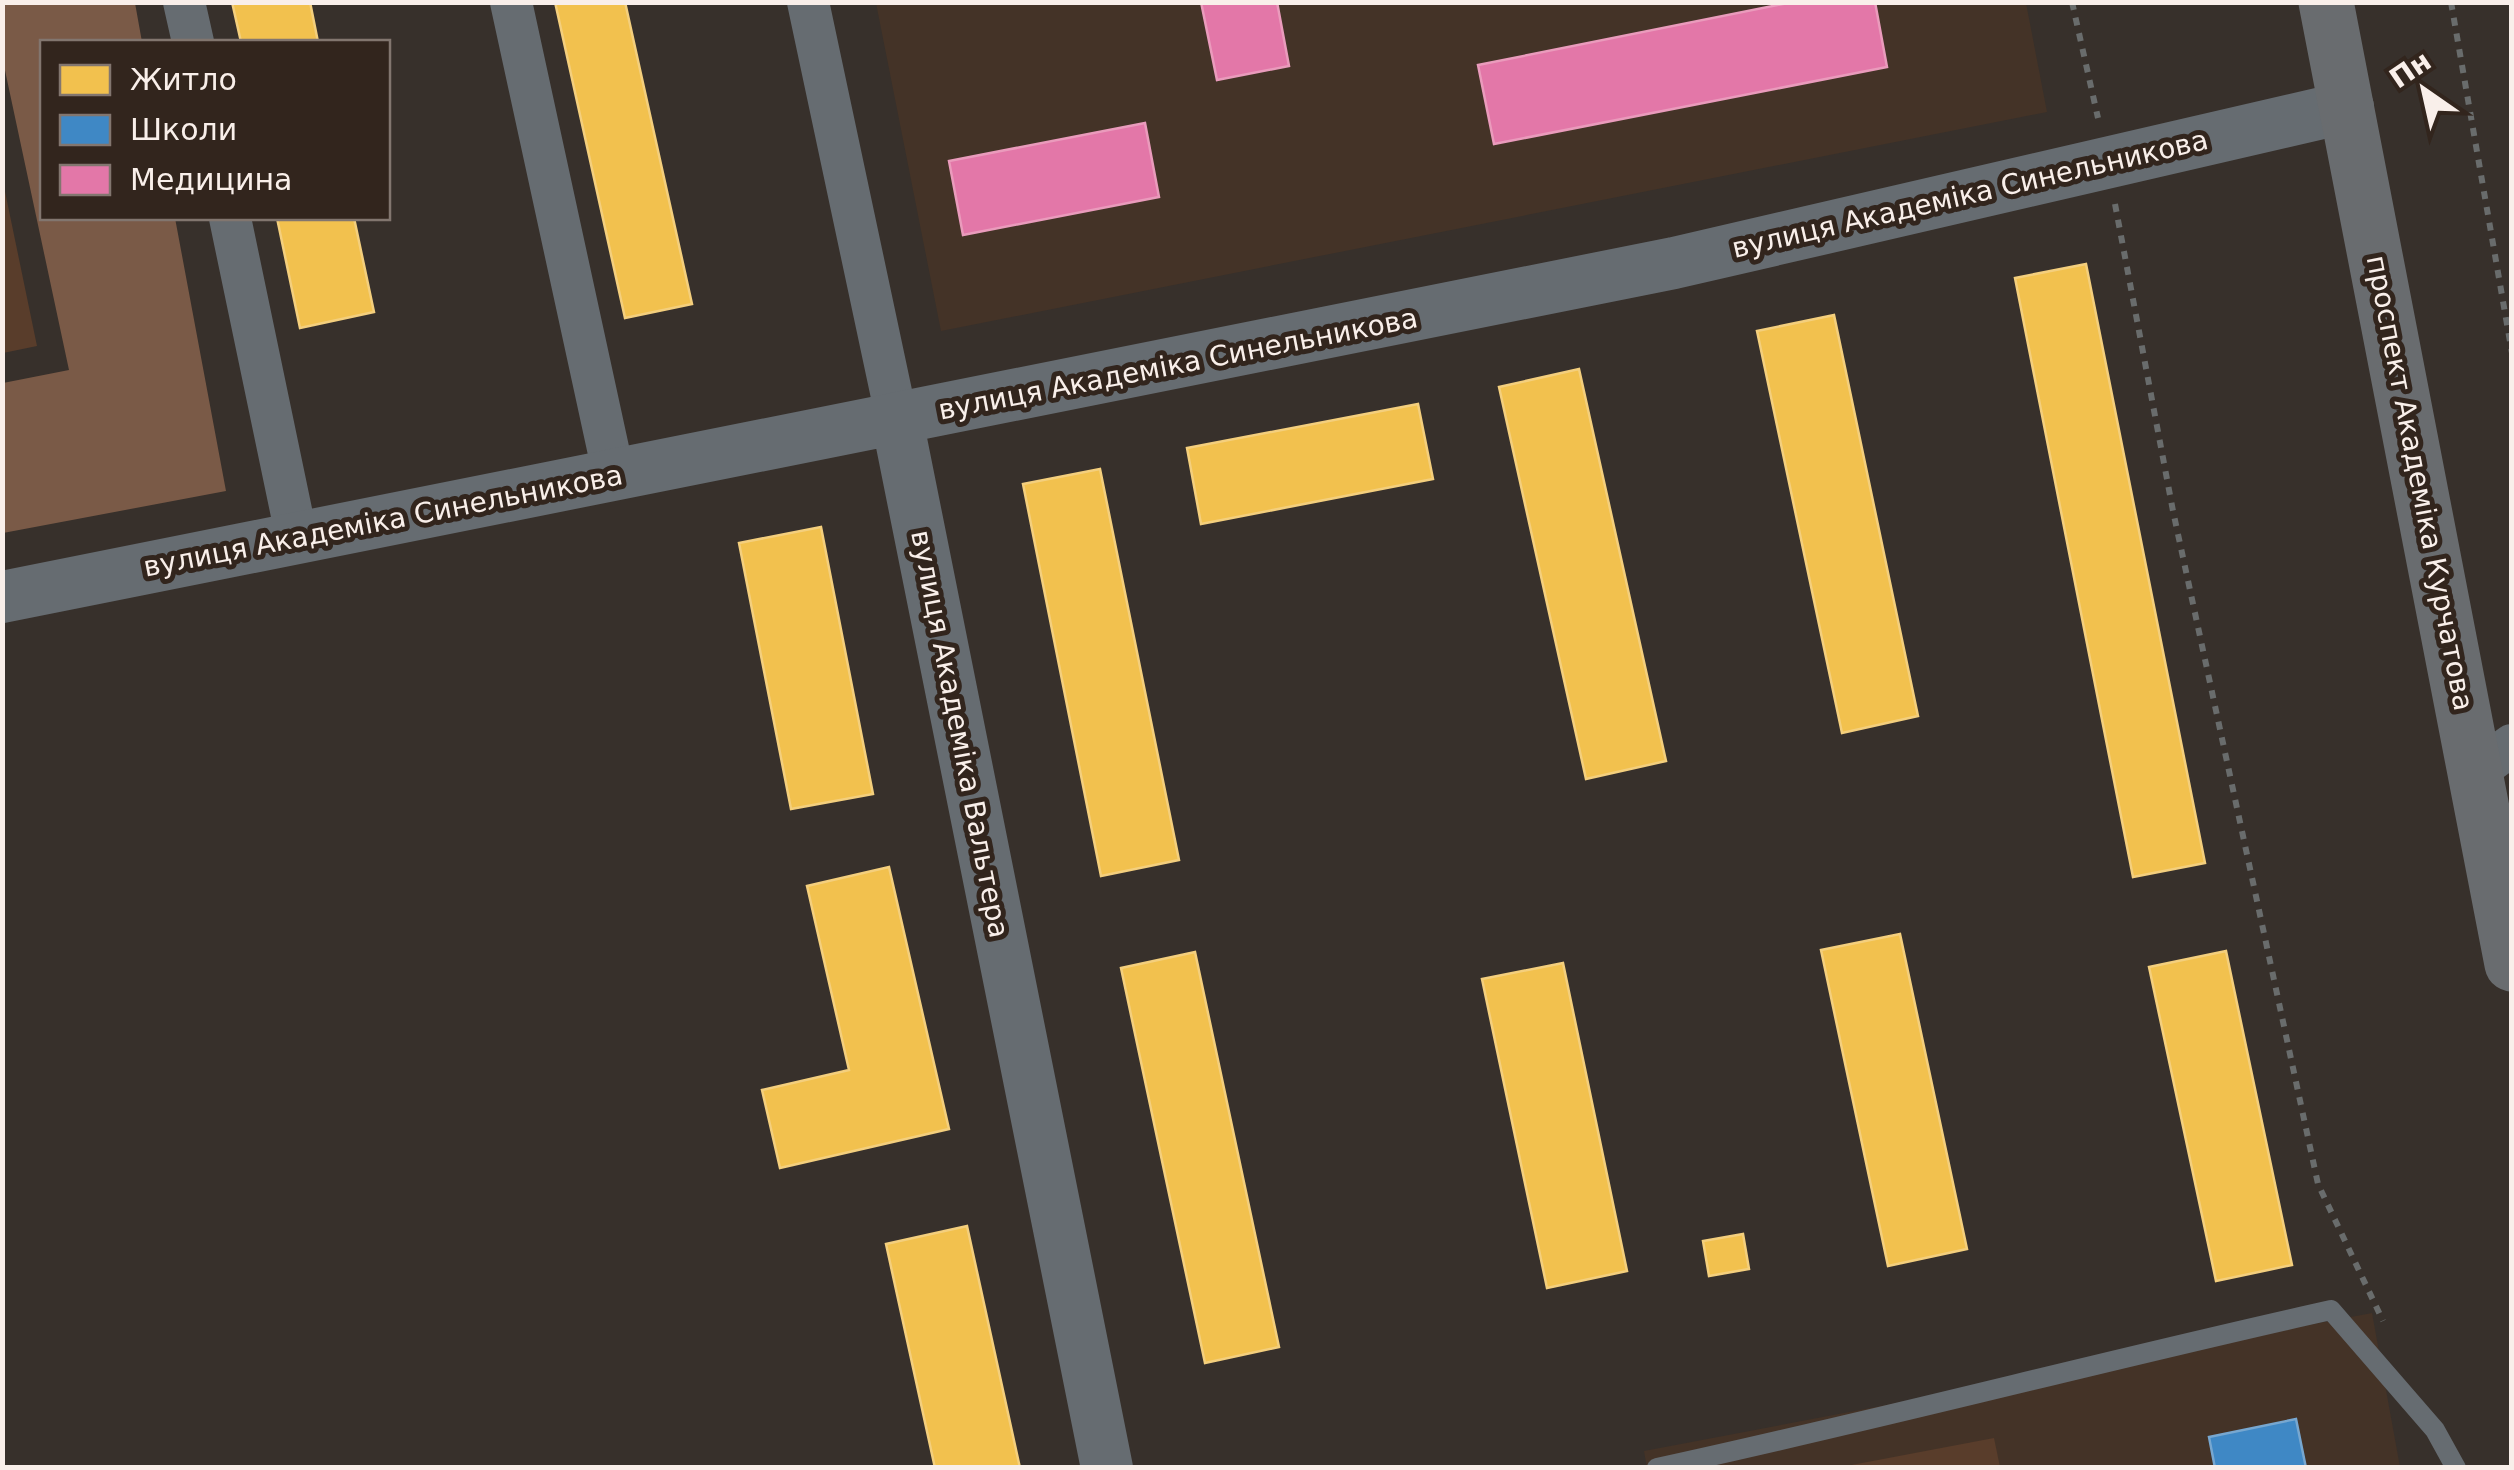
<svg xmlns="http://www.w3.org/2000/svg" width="2514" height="1470" font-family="'DejaVu Sans',sans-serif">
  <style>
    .built { fill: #443327 }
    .green { fill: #593d2b }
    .forest { fill: #7a5a47 }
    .homes { fill: #f2c14e; stroke: #f4cf7d; stroke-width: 2.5 }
    .schools { fill: #3f88c5; stroke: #77a7d0; stroke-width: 2.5 }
    .health { fill: #e377a8; stroke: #ea9bbc; stroke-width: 2.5 }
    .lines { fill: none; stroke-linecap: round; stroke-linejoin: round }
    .path { stroke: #696c6c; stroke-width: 6; stroke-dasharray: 8 8; stroke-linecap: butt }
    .service { stroke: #666c71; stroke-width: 20 }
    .minor { stroke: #666c71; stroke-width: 42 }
    .tertiary { stroke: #666c71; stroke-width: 52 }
    .primary { stroke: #696c6f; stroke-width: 55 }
    .labels { text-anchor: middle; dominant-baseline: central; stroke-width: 10; stroke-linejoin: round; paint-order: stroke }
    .street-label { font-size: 28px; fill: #f9efea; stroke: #32251d }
  </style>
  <rect width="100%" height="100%" fill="#37302b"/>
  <!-- built -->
  <path class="built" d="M 876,3 L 2026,3 L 2047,112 L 941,331 Z
    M 2372,1313 L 2400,1467 L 1647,1468 L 1644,1451 Z"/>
  <!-- green -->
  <path class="green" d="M 2,177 L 37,346 L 3,353 L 2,353 Z
    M 1994,1438 L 2000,1467 L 1841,1467 Z"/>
  <!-- forest -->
  <path class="forest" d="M 3,2 L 135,3 L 142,42 L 42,42 L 42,218 L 175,218 L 226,491 L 3,533 L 3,383 L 69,370 L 3,61 Z"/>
  <!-- homes -->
  <path class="homes" d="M 232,2 L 310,2 L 318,42 L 241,42 Z
    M 555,2 L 625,2 L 692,304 L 625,318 Z
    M 277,218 L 354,218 L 374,312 L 300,328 Z
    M 2086,264 L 2205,863 L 2133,877 L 2015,278 Z
    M 1834,315 L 1918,716 L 1842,733 L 1757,331 Z
    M 1579,369 L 1666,761 L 1586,779 L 1499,387 Z
    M 1418,404 L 1433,479 L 1201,524 L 1187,448 Z
    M 1100,469 L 1179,860 L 1101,876 L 1023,484 Z
    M 821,527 L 873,794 L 791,809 L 739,543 Z
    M 889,867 L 949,1129 L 780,1168 L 762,1090 L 849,1070 L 807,886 Z
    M 1900,934 L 1967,1249 L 1888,1266 L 1821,950 Z
    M 2226,951 L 2292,1265 L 2216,1281 L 2149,967 Z
    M 1195,952 L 1279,1347 L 1205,1363 L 1121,968 Z
    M 1563,963 L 1627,1271 L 1547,1288 L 1482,979 Z
    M 967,1226 L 1020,1468 L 935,1468 L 886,1244 Z
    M 1743,1234 L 1749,1269 L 1709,1276 L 1703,1241 Z"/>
  <!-- schools -->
  <path class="schools" d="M 2296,1419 L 2306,1468 L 2215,1468 L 2209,1437 Z"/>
  <!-- health -->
  <path class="health" d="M 1201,2 L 1277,2 L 1289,66 L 1217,80 Z
    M 1793,2 L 1875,2 L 1887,67 L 1494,144 L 1478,65 Z
    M 1145,123 L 1159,197 L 963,235 L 949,161 Z"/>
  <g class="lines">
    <!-- path -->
    <path class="path" d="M 2072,2 L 2098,118
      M 2451,2 L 2512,353
      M 2115,204 L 2173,511 L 2318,1184 L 2383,1321"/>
    <!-- service -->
    <path class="service" d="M 1657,1468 C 1883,1419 2106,1360 2331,1310 L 2435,1430 L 2456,1468"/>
    <!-- minor -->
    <path class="minor" d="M 184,2 L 193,42
      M 511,2 L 614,476
      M 808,2 L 897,420
      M 230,218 L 297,539
      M 2475,772 L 2512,745"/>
    <!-- tertiary -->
    <path class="tertiary" d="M 897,420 L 1107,1468
      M 2,597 L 1674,263 L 2348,107"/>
    <!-- primary -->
    <path class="primary" d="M 2326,2 L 2512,964"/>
  </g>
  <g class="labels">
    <!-- street labels -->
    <g class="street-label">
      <text transform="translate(1970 194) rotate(-13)">вулиця Академіка Синельникова</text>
      <text transform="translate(1178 364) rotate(-11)">вулиця Академіка Синельникова</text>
      <text transform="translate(2420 483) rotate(79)">проспект Академіка Курчатова</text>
      <text transform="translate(383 521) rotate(-11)">вулиця Академіка Синельникова</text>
      <text transform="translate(960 734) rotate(79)">вулиця Академіка Вальтера</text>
    </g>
  </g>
  <!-- border -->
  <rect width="2514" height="1470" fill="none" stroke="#f9efea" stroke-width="10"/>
  <!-- legend -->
  <rect x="40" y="40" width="350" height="180" fill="#32251d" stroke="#82766f" stroke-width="2.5"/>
  <rect x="60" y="65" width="50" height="30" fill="#f2c14e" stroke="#82766f" stroke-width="2.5"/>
  <text x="130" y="90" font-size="30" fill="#f9efea">Житло</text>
  <rect x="60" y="115" width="50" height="30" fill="#3f88c5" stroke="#82766f" stroke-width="2.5"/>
  <text x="130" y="140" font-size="30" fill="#f9efea">Школи</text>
  <rect x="60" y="165" width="50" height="30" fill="#e377a8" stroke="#82766f" stroke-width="2.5"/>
  <text x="130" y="190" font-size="30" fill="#f9efea">Медицина</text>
  <!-- north arrow -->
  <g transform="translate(2424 90) rotate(326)" stroke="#32251d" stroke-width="8" paint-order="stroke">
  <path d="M0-8L18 38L0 25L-18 38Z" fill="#f9efea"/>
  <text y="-15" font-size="28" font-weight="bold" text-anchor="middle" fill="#f9efea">Пн</text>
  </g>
</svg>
